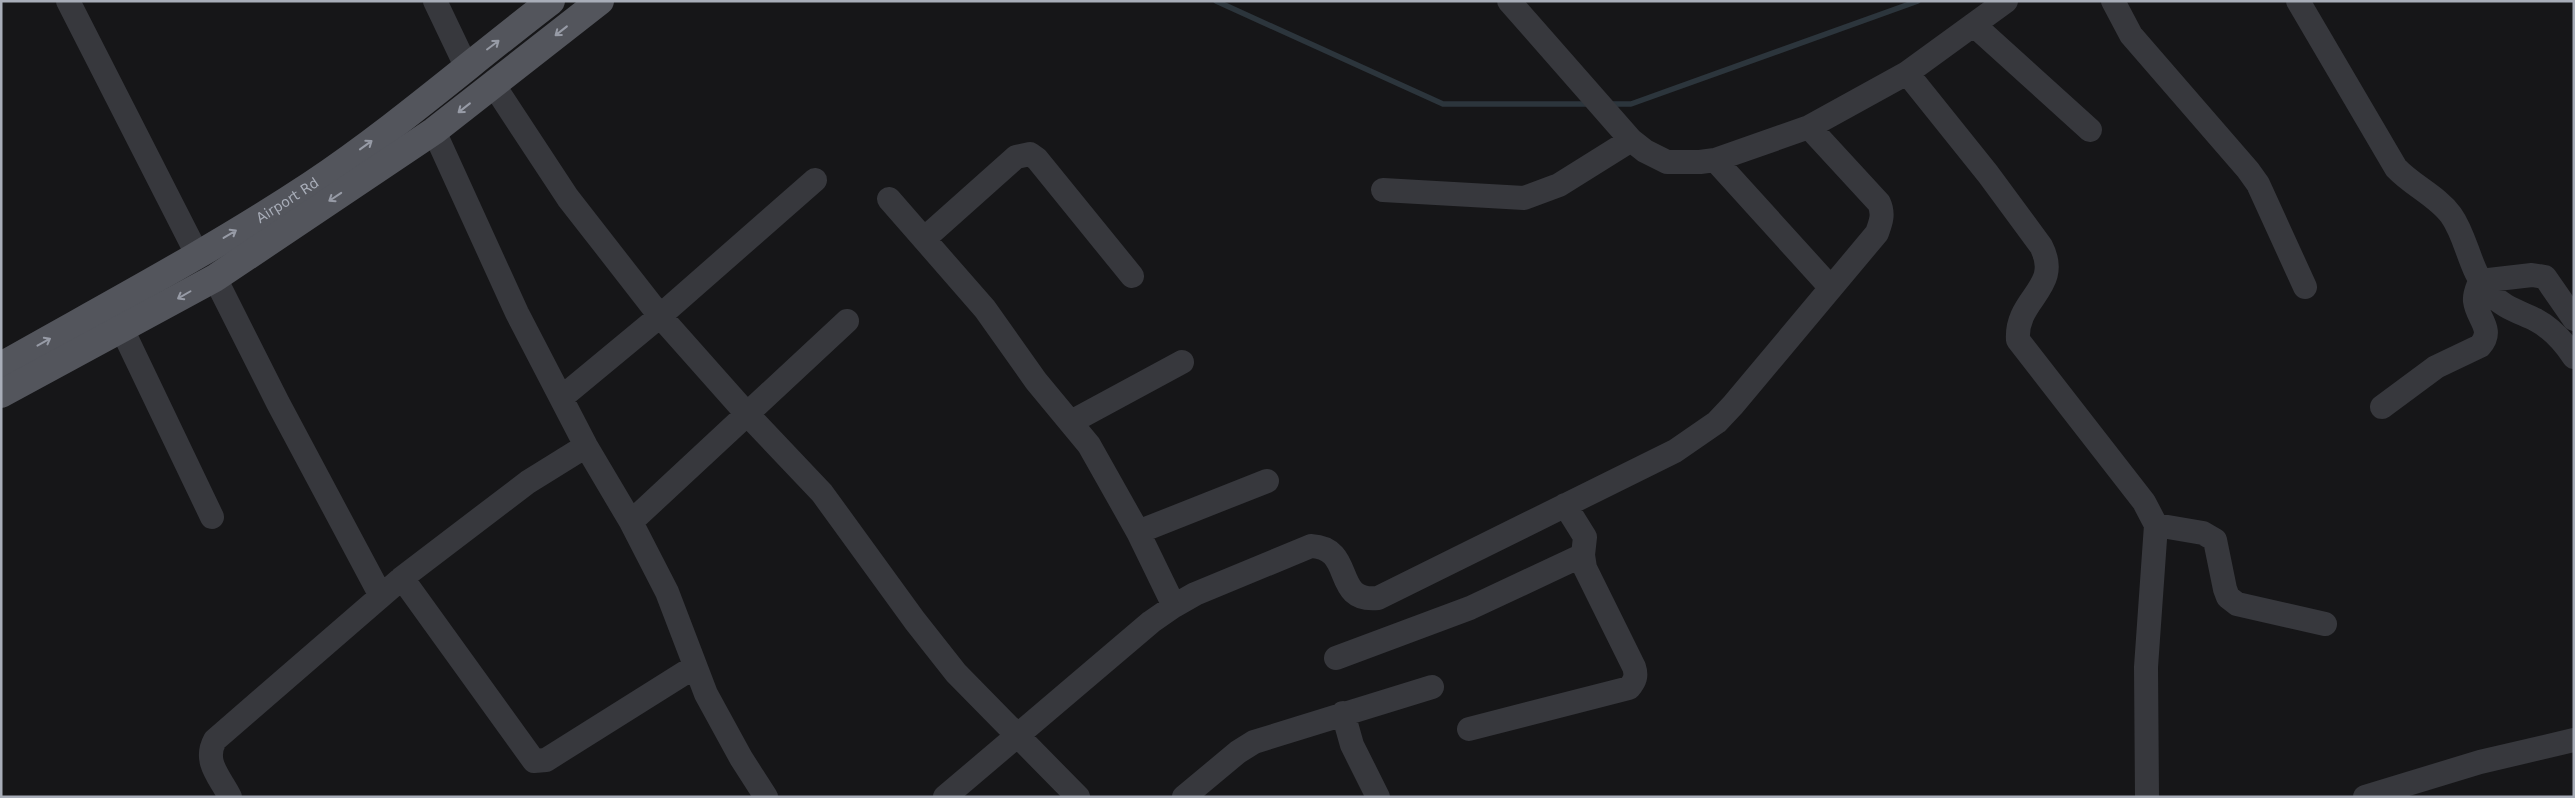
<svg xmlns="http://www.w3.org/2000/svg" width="2575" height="798" font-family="'DejaVu Sans',sans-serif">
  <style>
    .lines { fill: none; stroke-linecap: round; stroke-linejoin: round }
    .stream { stroke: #2c353c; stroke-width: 5.5 }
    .minor { stroke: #37383d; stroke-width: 24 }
    .major { stroke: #53555c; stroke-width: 28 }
    .oneway { stroke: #979ba6 }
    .labels { text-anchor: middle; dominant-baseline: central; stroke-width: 4.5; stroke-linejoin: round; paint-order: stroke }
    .street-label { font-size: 14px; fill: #a8adb8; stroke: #111113 }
  </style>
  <rect width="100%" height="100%" fill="#161618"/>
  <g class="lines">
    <!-- stream -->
    <path class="stream" d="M 1216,1 L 1443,104 L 1591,104
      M 1607,104 L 1631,104 L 1918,1"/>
    <!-- minor -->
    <path class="minor" d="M 68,1 L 197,254
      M 435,1 L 466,66
      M 1509,1 L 1631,140 L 1645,151 L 1667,162 L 1700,162 L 1715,160 L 1809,127 L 1907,73 L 2006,1
      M 2113,1 L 2131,35 L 2248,170 L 2258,184 L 2305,287
      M 2298,1 L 2396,168 C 2413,186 2437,196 2451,215 C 2468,239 2469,271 2490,293 C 2502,307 2520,312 2536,320 C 2551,328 2564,342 2574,357
      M 1974,25 L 2090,130
      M 1907,73 L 1988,174 L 2041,246 C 2063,288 2015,298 2018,340 L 2144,502 L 2156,525 L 2146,667 L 2147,797
      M 493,84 L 568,198 L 660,316 L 747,414 L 822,493 L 915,621 L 956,673 L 1078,797
      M 434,131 L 517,313 L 586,446 L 631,522 L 667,592 L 706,694 L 741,758 L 766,797
      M 1715,160 L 1831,288
      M 1383,190 L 1524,198 L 1559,185 L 1631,140
      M 889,199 L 985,309 L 1036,381 L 1089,445 L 1138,532 L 1174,606
      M 924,239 L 1016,157 L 1030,154 L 1037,159 L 1132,276
      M 215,278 L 278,403 L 381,596
      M 122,329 L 212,517
      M 561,398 L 660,316 L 815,180
      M 2382,407 L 2436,367 L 2480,346 C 2495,329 2477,319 2475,301 C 2474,294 2478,287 2480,281 L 2532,275 L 2545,277 L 2574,319
      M 1071,422 L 1182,362
      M 631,522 L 847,321
      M 2156,525 L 2203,533 L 2215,540 L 2225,589 L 2228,597 L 2237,604 L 2325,624
      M 1138,532 L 1267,481
      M 402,578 L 534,761 L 546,760 L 694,667
      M 1336,658 L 1470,608 L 1583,555
      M 1343,713 L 1352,745 L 1378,797
      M 1469,729 L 1629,688 C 1635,681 1637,676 1634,667 L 1585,568 L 1583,555 L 1585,537 L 1565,505
      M 230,797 C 220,777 203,762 215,740 L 402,578 L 528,482 L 586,446
      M 945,797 L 1151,622 L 1174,606 L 1195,594 L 1311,546 C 1356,548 1331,603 1378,598 L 1675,451 L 1717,422 L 1733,405 L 1877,233 C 1881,222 1884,214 1879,203 L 1809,127
      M 1184,797 L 1238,752 L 1254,742 L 1432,687
      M 2365,797 L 2480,762 L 2574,740"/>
    <!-- major -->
    <g class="major">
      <path id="s1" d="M 1,366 C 105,307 211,251 311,185 C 395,129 471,62 551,1"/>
      <path d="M 1,394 L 215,278 L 434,131 L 600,1"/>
    </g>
  </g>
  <!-- one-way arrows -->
  <defs><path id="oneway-shaft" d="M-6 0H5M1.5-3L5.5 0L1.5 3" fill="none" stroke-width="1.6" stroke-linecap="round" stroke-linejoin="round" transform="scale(1.25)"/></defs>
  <g class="oneway">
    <use href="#oneway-shaft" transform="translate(561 31) rotate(142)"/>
    <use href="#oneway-shaft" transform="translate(493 45) rotate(-37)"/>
    <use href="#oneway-shaft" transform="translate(464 108) rotate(142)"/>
    <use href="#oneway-shaft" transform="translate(366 145) rotate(-36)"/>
    <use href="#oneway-shaft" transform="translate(335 197) rotate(146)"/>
    <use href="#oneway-shaft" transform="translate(230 234) rotate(-31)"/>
    <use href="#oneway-shaft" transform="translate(184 295) rotate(150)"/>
    <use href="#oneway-shaft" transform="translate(44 342) rotate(-29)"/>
  </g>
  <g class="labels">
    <!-- street labels -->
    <g class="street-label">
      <text stroke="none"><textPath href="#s1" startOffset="331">Airport Rd</textPath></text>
    </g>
  </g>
  <!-- border -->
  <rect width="2575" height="798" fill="none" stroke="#a8adb8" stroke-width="5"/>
</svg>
